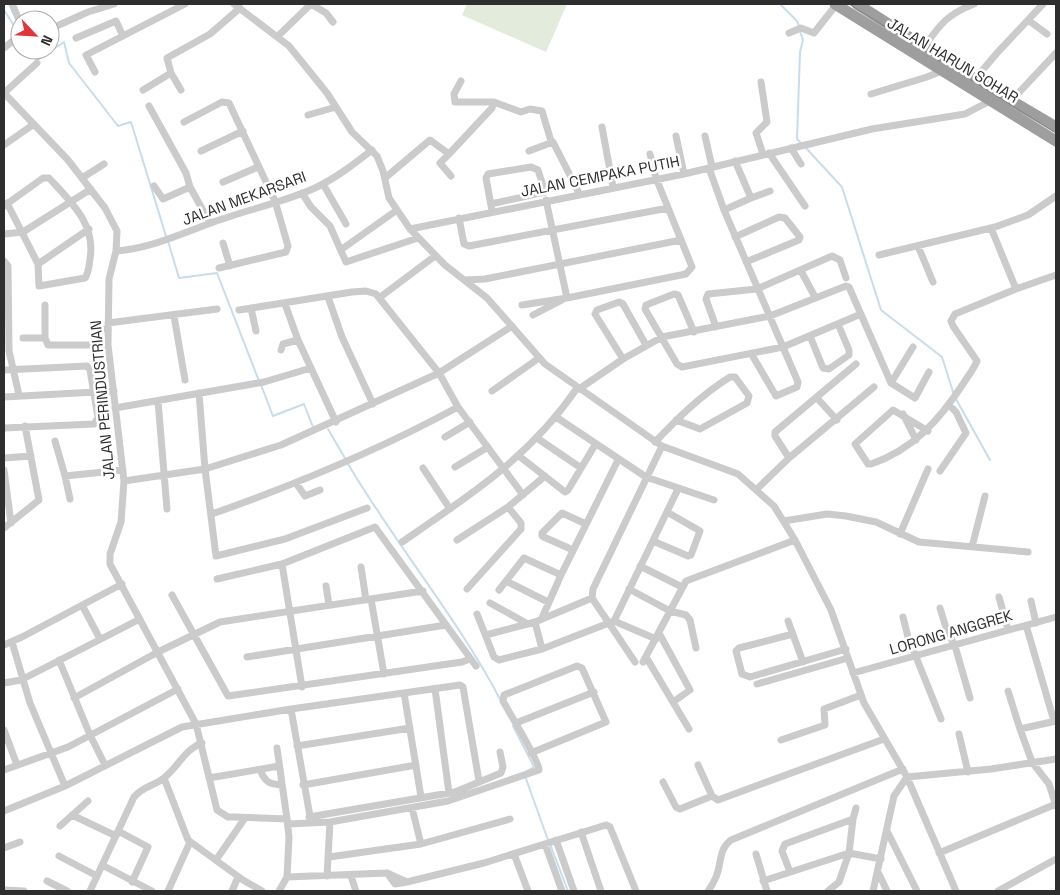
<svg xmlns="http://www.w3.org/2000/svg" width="1060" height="895" font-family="'Space Grotesk',sans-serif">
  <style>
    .green { fill: #e3ebdc }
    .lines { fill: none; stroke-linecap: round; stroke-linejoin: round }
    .stream { stroke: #c9dcea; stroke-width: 2 }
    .minor { stroke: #cbcbcb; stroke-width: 7 }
    .trunk { stroke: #9e9e9e; stroke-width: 11 }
    .tram { stroke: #838383; stroke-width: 1 }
    .labels { text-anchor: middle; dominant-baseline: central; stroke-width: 5; stroke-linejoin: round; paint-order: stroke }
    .street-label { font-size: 15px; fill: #2e2e2e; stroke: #fff }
  </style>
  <rect width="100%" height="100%" fill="#fff"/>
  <!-- green -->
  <path class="green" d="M 467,4 L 567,4 L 546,52 L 462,15 Z"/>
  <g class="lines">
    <!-- stream -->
    <path class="stream" d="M 780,4 L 797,21 L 799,26
      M 4,10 L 20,35
      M 800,31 L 803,40 L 800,52 L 797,139 L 802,144
      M 30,50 L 37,60 L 64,42 L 69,63 L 118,126 L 131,122 L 166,236
      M 805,147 L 842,187 L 881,310 L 942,357 L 954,395
      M 168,241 L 179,278 L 217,273 L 259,381
      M 261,385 L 273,416 L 304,404 L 313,427
      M 956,399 L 990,460
      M 328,429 L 346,460
      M 348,464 C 396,545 457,617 501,701
      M 513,726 L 534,767 L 527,771
      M 525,776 L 548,840
      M 550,844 L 568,891"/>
    <!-- minor -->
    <path class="minor" d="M 12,4 L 20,22
      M 234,4 L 289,46 L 327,93 L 352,132 L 377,156 L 383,171 L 389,198 L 410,229 L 445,265 L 487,298 L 545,364 L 662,446 L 738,474 L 774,506 L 795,540 L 831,610 L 864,703 L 907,777 L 956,891
      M 1028,20 L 1047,34
      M 50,29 L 88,12 L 114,4
      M 789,33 L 801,28 L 814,33 L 836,5
      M 278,36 L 311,4 L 326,13 L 333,22
      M 76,38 L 116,21 L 123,36
      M 925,46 C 940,24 948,14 974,4
      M 4,48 L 14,40
      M 95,72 L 86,55 L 185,4
      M 975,79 L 997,53 L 1043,4
      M 761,82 L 767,122 L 756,133 L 763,154
      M 143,90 L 171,73
      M 181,90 L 171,73 L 167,58 L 210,34 L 240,8
      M 4,93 L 68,160 L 105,208 L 117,231 L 116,251 L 109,279 L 108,345 L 124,481 L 121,522 L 110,554 L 110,564 L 196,724 L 217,810 L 228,817 L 235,817 L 287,819 L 289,837 L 287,877 L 279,891
      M 4,93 L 37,63
      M 871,94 L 927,77 L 942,71
      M 1011,101 L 1056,53
      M 494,102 L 521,112 L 530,109 L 542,111 L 551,141
      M 149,106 L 186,173 L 190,187 L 210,223
      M 308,115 L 336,107
      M 184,122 L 222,102 L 229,103 L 275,201 L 288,246 L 286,252 L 219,268
      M 602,127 L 613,187
      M 676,136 L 684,174
      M 705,136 L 712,167
      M 4,145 L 34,124
      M 791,148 L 801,164
      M 201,151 L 243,131
      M 529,151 L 553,142 L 579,193
      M 769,153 L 805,206
      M 449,154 L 440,163 L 451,176
      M 709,168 L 724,210 L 798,382 L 797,387 L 776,396 L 752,355
      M 82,178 L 104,164
      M 385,178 L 430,140 L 449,154 L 492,108 L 494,102 L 455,102 L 454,94 L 461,81
      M 223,182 L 258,167
      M 323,184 L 346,224
      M 154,186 L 163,199 L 190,187
      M 302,193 L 311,207 L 330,226 L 346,262 L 418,238
      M 751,198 L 770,191
      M 546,200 L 567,298 L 686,274 L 692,267 L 656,178 L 650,154
      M 491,204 L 545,192 L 538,170 L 531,167 L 488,174 L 486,178 L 492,211
      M 4,206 L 43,178 L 49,178 C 71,202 96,224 90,259 C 89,265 89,272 85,278 L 39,286 L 38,264 L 7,203
      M 724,210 L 751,198 L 735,161
      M 459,218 L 464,244 L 469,246 L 668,208
      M 991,228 L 1016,289
      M 410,229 L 684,174 L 872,129 L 965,114 L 992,100
      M 4,234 L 23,232 L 91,189
      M 735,237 L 779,217 L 785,218 L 800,237 L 799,240 L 746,262
      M 223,243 L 230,266
      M 918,246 L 933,282
      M 342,249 L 397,210
      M 116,251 C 151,248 178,235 211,223 C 245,210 282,203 315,188 C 336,178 354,164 372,150
      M 879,255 L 995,227 L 1028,215 L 1056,196
      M 4,261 L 8,266 L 9,351 L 19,395
      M 38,264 L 89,229
      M 801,271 L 815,297
      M 465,280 L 485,279 L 681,240
      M 328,297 L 342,337 L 373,404
      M 379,298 L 435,256
      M 285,304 L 298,340 L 336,422
      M 45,305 L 45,338 L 48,345 L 108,345
      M 522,305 L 567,298
      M 251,308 L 256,331
      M 239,310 L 352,292 L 366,291 L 376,294 L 439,373 L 458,407 L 523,495
      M 533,315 L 562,300
      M 174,316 L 185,380
      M 108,323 L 217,309
      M 716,327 L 706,299 L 708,294 L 757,289 L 832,256 L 840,260 L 846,278
      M 96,329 L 108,329
      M 694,332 L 678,295 L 674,294 L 646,305 L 645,309 L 677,364 L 682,367 L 783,347 L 861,314
      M 810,336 L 823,368 L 829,369 L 849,355 L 849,350 L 838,324
      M 23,338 L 45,338
      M 281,350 L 283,344 L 298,340
      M 623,359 L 595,314 L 597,310 L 619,302 L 623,304 L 646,345
      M 4,370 L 87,366 L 90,370 L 98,418 L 94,424 L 4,428
      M 891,383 L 915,398 L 929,372
      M 579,389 L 623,359 L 662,337 L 770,316 L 846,286 L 849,287 L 891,383 L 913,347
      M 492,391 L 539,358
      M 199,393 L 205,469 L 216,556 L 285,539 L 367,508
      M 4,397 L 114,391
      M 817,398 L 837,420
      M 158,401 L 167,509
      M 115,408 L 264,382 L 311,368
      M 903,414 L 916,440
      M 556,417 L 646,477 L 714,500
      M 928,431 L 893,410 L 855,444 L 868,464 L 871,464 C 913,450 940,419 963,384 C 967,377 974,369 977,361 L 953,326 L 951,321 L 955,314 L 1016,289 L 1056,275
      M 445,437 L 470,422
      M 537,438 L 581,468
      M 55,441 L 65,476 L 123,470
      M 655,442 C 680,416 700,396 730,377 L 735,377 L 749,396 L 747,403 L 700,429 L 676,420
      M 519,456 L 565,492 L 568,490 L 595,445
      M 4,458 L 31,456
      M 789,458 L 775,436 L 775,432 L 856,364
      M 455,467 L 488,447
      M 423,468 L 450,509
      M 4,470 L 11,523
      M 940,471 L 966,433 L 956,412 L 949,405
      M 65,476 L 70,499
      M 124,481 L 205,469 L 281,445 L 439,373 L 512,326
      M 296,483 L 305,496 L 320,490
      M 757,489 L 789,458 L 874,387
      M 212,514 C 297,484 379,450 458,407
      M 784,521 L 827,514 L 846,516 L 876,522 L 919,542 L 1028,552
      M 4,528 L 39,500 L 25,426
      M 900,534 L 928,469
      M 457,540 L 508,507 L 545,476
      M 653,541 L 688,556 L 691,555 L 700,531 L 667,512
      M 402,542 C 469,496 531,456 577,388
      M 972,547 L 985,496
      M 573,550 L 546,538 L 542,536 L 542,533 L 562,513 L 586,524
      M 282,564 L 302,687
      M 640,566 L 682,587
      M 361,567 L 366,600
      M 217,579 L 282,564 L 375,527 L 476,666
      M 506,581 L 548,602
      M 326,586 L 329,605
      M 467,589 L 521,529 L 521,523 L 508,507
      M 629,589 L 670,611 L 686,615 L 690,620 L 696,648
      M 499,590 L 524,558 L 561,575
      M 172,595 L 228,696 L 462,662 L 470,659
      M 999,597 L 1008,630
      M 371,599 L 384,674
      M 1031,601 L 1036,623
      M 490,603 L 528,624
      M 82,605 L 100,639
      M 940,608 L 947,631 L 955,646 L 970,698
      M 477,614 L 494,657 L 499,660 L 542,649 L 614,621 L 656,639
      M 903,617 L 908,637 L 941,719
      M 542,618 L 561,575 L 618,460
      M 614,621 L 678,489
      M 788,621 L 803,662
      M 535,622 L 542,649
      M 1026,625 L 1054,721
      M 659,633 L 690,690 L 673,702
      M 793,634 L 739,648 L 736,651 L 742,674 L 750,677 L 846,649
      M 486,635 L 535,622 L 592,598
      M 12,642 L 30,703 L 65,786
      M 4,645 L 22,637 L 122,584
      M 247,657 L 446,625
      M 646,657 L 689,729
      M 59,660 L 90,735 L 105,765
      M 635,662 L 592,598 L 593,589 L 662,446
      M 643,662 L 686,581 L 795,540
      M 853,673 L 1056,617
      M 4,683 L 21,680 L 140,619
      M 757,684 L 848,658
      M 435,689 L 449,793
      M 1008,691 L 1020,729
      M 404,693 L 421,797
      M 74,698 L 158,652 L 220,622 L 423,591
      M 291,709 L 311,822
      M 1056,721 L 1020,729 L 1032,762 L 1049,784 L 1056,806
      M 516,723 L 594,692
      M 4,730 L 17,765
      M 959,734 L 968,772
      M 781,740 L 825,725 L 824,709 L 861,695
      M 297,746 L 410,728
      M 277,748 L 287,819
      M 698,765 L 712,796 L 718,800 L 884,739
      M 4,770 L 68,747 L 178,689
      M 260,770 C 265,781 268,784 281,785
      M 164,778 L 188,840 L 243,880 L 262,891
      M 209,778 L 279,766
      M 663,782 L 676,807 L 680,809 L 712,796
      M 303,785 L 416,765
      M 4,811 L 65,786 L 182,727 L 291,709 L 460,685 L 463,687 L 479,781
      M 72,815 L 116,836
      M 309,817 L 455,792 L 501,773 L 503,767 L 500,752
      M 853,819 L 856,808
      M 288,824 L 330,822
      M 60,826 L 88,801
      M 118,831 L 148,847 L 132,882
      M 887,831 L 917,891
      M 581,832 L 601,891
      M 556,840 L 574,891
      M 421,844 L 510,819
      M 545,844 L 562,891
      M 4,848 L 20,842
      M 939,853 L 1056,804
      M 514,854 L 528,891
      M 756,854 L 767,891
      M 59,856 L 97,876
      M 329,857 L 421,844 L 412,808
      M 216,860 L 245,818
      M 102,865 L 152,891
      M 790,872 L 782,851 L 785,844 L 853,819 L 849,853 L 881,859
      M 878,872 L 887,891
      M 387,873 L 395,884 L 407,882
      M 327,876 L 330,822 L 448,801 L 539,770 C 540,763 509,712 503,701 L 504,695 L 577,666 L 582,668 L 606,722 L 531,753
      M 351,876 L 356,891
      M 287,877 L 387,873 L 407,882 L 484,863 L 606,825 L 610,827 L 636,891
      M 47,881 L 67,891
      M 763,881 L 849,853 L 839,882 L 828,891
      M 4,890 L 24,891
      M 90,891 L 134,797 C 143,786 154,786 164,778 C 178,767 185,749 202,743
      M 168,891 L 190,842
      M 232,891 L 238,877
      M 708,891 C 711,887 714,882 716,877 C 722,863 718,850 731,840 L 903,769
      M 873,891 L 894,796 L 907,777 L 991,769 L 1056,759
      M 998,891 L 1056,859"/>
    <!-- trunk -->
    <path class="trunk" d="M 835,4 L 1056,141
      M 857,4 L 975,79 L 1056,127"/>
    <!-- tram -->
    <path class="tram" d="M 849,4 L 1056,133"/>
  </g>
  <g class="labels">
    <!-- street labels -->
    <g class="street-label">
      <text transform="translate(953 60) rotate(31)">JALAN HARUN SOHAR</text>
      <text transform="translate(600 176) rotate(-11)">JALAN CEMPAKA PUTIH</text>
      <text transform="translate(244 198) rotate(-20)">JALAN MEKARSARI</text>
      <text transform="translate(102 400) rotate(-95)">JALAN PERINDUSTRIAN</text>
      <text transform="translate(951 632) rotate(-16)">LORONG ANGGREK</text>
    </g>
  </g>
  <!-- border -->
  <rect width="1060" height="895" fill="none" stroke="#2e2e2e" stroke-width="10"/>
  <!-- north arrow -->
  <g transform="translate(35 35) rotate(115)"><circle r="24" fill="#ffffff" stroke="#ababab"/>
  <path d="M0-4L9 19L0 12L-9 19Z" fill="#df363a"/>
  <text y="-8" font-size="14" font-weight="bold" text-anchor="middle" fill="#2e2e2e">N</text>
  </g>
</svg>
